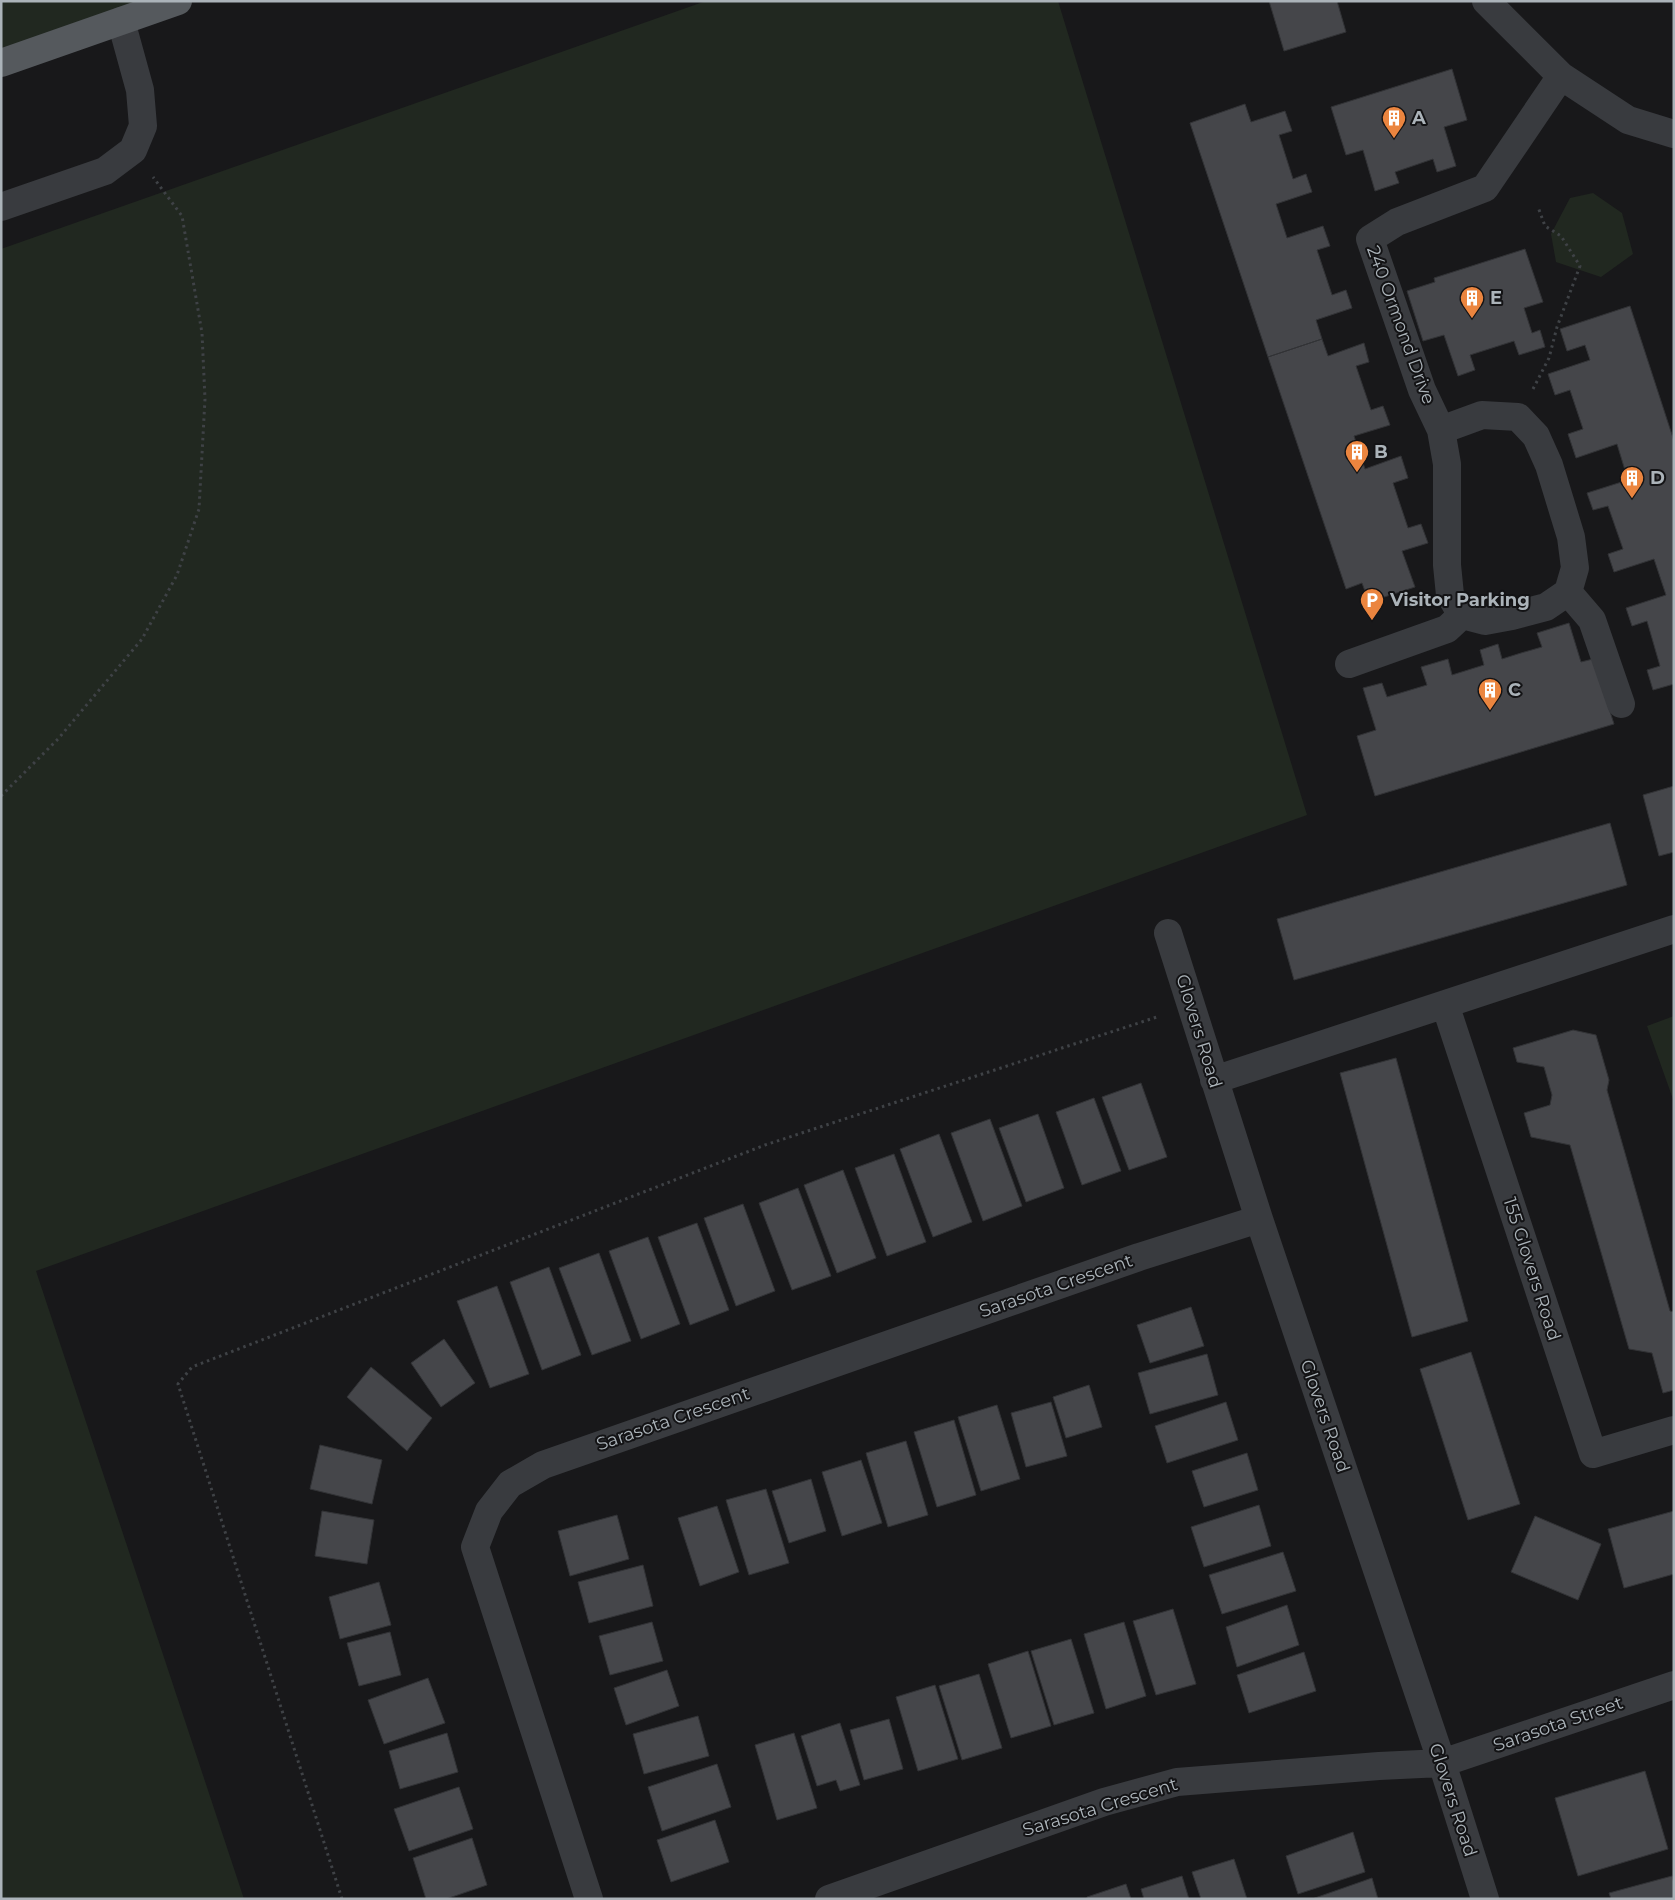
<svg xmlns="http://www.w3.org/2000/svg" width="1675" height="1900" font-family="Montserrat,sans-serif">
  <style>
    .green { fill: #212820 }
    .building { fill: #45464a; stroke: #323336 }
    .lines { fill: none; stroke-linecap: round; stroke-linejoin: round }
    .path { stroke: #3f4246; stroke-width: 3; stroke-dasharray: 2.5 4; stroke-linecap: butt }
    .minor { stroke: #393b3f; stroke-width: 28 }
    .major { stroke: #55595d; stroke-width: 28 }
    .labels { text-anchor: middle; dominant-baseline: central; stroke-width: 4; stroke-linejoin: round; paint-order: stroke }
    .poi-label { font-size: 18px; font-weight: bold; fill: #abb3b9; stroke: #131315; text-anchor: start }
    .street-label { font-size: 18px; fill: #abb3b9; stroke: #131315 }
  </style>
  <rect width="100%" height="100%" fill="#18181a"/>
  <!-- green -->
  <path class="green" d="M 1,1 L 178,1 L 1,59 Z
    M 706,1 L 1058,1 L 1307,815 L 36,1271 L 244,1899 L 1,1899 L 1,249 Z
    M 1593,193 L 1622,213 L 1633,254 L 1601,277 L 1556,262 L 1551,234 L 1570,198 Z
    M 1674,1016 L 1674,1102 L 1647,1026 Z"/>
  <!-- building -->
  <path class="building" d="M 1269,1 L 1337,1 L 1346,32 L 1284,51 Z
    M 1452,69 L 1467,120 L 1444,127 L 1456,166 L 1437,172 L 1433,159 L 1395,172 L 1399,183 L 1375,191 L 1363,150 L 1346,155 L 1331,107 Z
    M 1245,104 L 1251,122 L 1285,111 L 1292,131 L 1279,135 L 1293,179 L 1306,174 L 1312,192 L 1276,204 L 1287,238 L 1323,226 L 1330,246 L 1317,250 L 1332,295 L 1346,290 L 1352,308 L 1316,320 L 1322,339 L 1268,357 L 1190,123 Z
    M 1525,249 L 1543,302 L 1524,308 L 1532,333 L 1540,330 L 1545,347 L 1519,355 L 1514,341 L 1470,355 L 1475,370 L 1458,376 L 1444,335 L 1423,341 L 1407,291 L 1435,282 L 1434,278 Z
    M 1630,306 L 1674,441 L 1674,684 L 1653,690 L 1647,670 L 1660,666 L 1647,621 L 1632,626 L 1626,608 L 1666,595 L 1654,559 L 1614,572 L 1608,554 L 1623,549 L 1608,506 L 1593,510 L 1587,493 L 1628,480 L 1617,444 L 1576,458 L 1568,434 L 1583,429 L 1570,390 L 1555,395 L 1548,374 L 1590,360 L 1585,345 L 1567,351 L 1560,329 Z
    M 1322,339 L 1328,356 L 1364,343 L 1369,362 L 1356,366 L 1371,410 L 1383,406 L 1390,425 L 1354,436 L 1365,469 L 1401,456 L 1408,478 L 1393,483 L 1408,528 L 1421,524 L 1428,543 L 1402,551 L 1415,587 L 1369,602 L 1362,583 L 1346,589 L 1268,357 Z
    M 1569,623 L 1581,662 L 1593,659 L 1614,724 L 1375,796 L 1357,736 L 1376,730 L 1363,688 L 1382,683 L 1387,697 L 1427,685 L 1421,667 L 1448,659 L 1452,675 L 1484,665 L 1480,650 L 1498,644 L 1502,659 L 1521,653 L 1542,647 L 1537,633 Z
    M 1674,786 L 1674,852 L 1659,856 L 1643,795 Z
    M 1610,823 L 1627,885 L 1294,980 L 1277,919 Z
    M 1573,1030 L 1596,1035 L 1609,1080 L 1607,1090 L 1670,1311 L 1674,1312 L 1674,1390 L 1663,1393 L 1652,1353 L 1629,1349 L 1570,1145 L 1531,1137 L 1524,1113 L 1550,1105 L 1552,1095 L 1544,1067 L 1517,1062 L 1513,1048 Z
    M 1396,1058 L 1468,1321 L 1412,1337 L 1340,1073 Z
    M 1141,1083 L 1167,1157 L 1129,1170 L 1102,1097 Z
    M 1094,1098 L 1121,1171 L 1082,1185 L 1056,1112 Z
    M 1038,1114 L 1064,1188 L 1026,1202 L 999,1128 Z
    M 990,1119 L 1022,1206 L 983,1221 L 951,1133 Z
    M 939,1134 L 972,1222 L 933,1237 L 900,1149 Z
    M 894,1154 L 926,1242 L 887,1256 L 855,1168 Z
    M 843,1170 L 876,1258 L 837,1273 L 804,1185 Z
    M 798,1188 L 831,1276 L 792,1290 L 759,1203 Z
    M 743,1204 L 775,1291 L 736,1306 L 704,1218 Z
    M 697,1223 L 729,1310 L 690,1325 L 658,1237 Z
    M 648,1237 L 680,1324 L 641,1339 L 609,1251 Z
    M 599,1253 L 631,1341 L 592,1355 L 559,1268 Z
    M 549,1267 L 581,1355 L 542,1370 L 510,1282 Z
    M 497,1286 L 529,1374 L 490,1388 L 457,1301 Z
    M 1191,1307 L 1204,1346 L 1150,1363 L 1137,1325 Z
    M 444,1339 L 475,1383 L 441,1407 L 411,1363 Z
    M 1471,1352 L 1520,1504 L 1468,1520 L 1420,1369 Z
    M 1207,1354 L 1218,1395 L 1150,1414 L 1138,1373 Z
    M 371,1367 L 432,1418 L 407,1451 L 347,1397 Z
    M 1089,1385 L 1102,1427 L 1066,1438 L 1053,1397 Z
    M 1051,1402 L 1067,1456 L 1026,1467 L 1011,1413 Z
    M 1226,1402 L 1238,1440 L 1167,1463 L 1155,1426 Z
    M 997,1405 L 1020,1479 L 981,1491 L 958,1417 Z
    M 954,1420 L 976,1495 L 937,1507 L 914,1432 Z
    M 906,1441 L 928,1515 L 888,1527 L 866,1453 Z
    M 320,1445 L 382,1460 L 372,1504 L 310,1489 Z
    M 1247,1453 L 1258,1490 L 1204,1507 L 1192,1471 Z
    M 861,1460 L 882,1523 L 842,1536 L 822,1472 Z
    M 811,1479 L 826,1531 L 789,1543 L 772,1491 Z
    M 766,1489 L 789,1563 L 749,1575 L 726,1500 Z
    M 1259,1505 L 1271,1546 L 1204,1567 L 1191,1527 Z
    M 717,1506 L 739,1572 L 700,1586 L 678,1518 Z
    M 322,1511 L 374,1520 L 367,1564 L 315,1556 Z
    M 1674,1511 L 1674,1574 L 1624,1588 L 1608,1529 Z
    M 617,1515 L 629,1559 L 570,1576 L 558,1531 Z
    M 1535,1516 L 1601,1544 L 1578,1600 L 1511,1572 Z
    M 1283,1552 L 1296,1591 L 1222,1614 L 1209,1575 Z
    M 643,1565 L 653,1606 L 589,1623 L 578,1582 Z
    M 379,1582 L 391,1625 L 340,1639 L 329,1597 Z
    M 1287,1605 L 1299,1645 L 1237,1667 L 1226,1627 Z
    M 1173,1609 L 1196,1684 L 1156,1695 L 1133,1621 Z
    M 652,1622 L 663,1661 L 610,1675 L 599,1636 Z
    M 1124,1622 L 1146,1696 L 1106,1709 L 1084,1634 Z
    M 390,1632 L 401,1675 L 359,1686 L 347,1643 Z
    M 1071,1639 L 1094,1713 L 1054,1725 L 1031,1651 Z
    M 1028,1651 L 1051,1726 L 1011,1738 L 988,1664 Z
    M 1304,1652 L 1316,1691 L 1249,1713 L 1237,1675 Z
    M 667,1670 L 679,1706 L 626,1725 L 614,1688 Z
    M 979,1674 L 1002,1748 L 962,1760 L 939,1686 Z
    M 428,1678 L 445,1723 L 384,1744 L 368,1700 Z
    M 935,1685 L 958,1759 L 918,1771 L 896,1697 Z
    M 698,1716 L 709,1756 L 644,1774 L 633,1734 Z
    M 889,1719 L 903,1769 L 864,1780 L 850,1730 Z
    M 840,1723 L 860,1785 L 840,1791 L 836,1780 L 817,1786 L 801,1736 Z
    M 447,1733 L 458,1772 L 400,1789 L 389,1751 Z
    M 794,1733 L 817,1808 L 777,1820 L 755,1745 Z
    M 717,1764 L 731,1807 L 662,1831 L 648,1787 Z
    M 1645,1771 L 1668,1849 L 1578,1876 L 1555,1798 Z
    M 459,1787 L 473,1829 L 409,1851 L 394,1809 Z
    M 715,1820 L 729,1862 L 671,1882 L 657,1840 Z
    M 1353,1832 L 1365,1872 L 1298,1894 L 1286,1856 Z
    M 472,1838 L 487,1885 L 446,1899 L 426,1899 L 413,1858 Z
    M 1234,1859 L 1247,1899 L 1201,1899 L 1192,1872 Z
    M 1182,1876 L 1189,1899 L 1144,1899 L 1141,1889 Z
    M 1672,1876 L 1674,1883 L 1674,1899 L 1611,1899 L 1609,1893 Z
    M 1372,1878 L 1378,1899 L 1312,1899 Z
    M 1126,1884 L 1131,1899 L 1087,1899 L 1087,1897 Z"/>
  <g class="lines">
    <!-- path -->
    <path class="path" d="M 1533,389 L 1549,358 L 1557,327 L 1580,266 L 1561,236 L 1545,226 L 1538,207
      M 1,796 L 58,739 L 142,639 L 177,575 L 199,509 L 205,399 L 202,333 L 182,216 L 153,177
      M 342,1899 L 178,1384 L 192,1367 L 765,1145 L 1160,1016"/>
    <!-- minor -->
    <path class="minor" d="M 1486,1 L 1561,76 L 1628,120 L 1674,134
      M 1,207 L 105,171 L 133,150 L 143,126 L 140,90 L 121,21
      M 1441,430 L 1447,464 L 1447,565 L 1450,595 L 1462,615 L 1485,621 L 1512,616 L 1546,607 L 1568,592 L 1575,568 L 1571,537 L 1549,465 L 1536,436 L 1518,417 L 1482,415 L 1441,430 L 1422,390 L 1370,239 L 1397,222 L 1485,188 L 1561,76
      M 1568,592 L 1592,620 L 1621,704
      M 1349,664 L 1447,629 L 1462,615
      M 1168,933 L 1259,1219 L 1442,1763 L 1485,1899
      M 1445,1004 L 1593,1454 L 1674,1430
      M 1214,1080 L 1674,929
      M 589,1899 L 475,1547 L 489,1511 L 510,1484 L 543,1465 L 1139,1257 L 1259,1219
      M 829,1899 L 1104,1802 L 1177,1782 L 1379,1766 L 1442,1763 L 1674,1685"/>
    <!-- major -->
    <path class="major" d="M 1,63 L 178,1"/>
  </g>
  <!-- icons -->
  <defs>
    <g id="building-pin" transform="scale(1.25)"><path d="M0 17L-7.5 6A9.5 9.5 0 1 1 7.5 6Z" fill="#eb853f" stroke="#131315"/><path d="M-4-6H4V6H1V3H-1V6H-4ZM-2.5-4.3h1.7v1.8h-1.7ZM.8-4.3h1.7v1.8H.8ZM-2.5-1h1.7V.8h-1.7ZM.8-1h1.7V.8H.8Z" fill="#fff"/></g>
    <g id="parking-pin" transform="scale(1.25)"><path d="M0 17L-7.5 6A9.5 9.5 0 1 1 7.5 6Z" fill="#eb853f" stroke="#131315"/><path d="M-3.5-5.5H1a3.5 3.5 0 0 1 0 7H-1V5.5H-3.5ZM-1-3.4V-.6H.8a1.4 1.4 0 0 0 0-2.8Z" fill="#fff"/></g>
  </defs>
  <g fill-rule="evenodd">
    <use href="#building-pin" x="1394" y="118"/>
    <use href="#building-pin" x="1472" y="298"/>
    <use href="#building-pin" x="1357" y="452"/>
    <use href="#building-pin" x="1632" y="478"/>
    <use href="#parking-pin" x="1372" y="600"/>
    <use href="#building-pin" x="1490" y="690"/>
  </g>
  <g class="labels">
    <!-- poi labels -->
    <g class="poi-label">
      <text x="1412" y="118">A</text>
      <text x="1490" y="298">E</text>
      <text x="1374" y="452">B</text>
      <text x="1650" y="478">D</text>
      <text x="1390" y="600">Visitor Parking</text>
      <text x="1508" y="690">C</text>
    </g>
    <!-- street labels -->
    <g class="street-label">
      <text transform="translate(1401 325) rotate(70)">240 Ormond Drive</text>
      <text transform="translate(1199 1031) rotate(73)">Glovers Road</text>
      <text transform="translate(1532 1269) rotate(72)">155 Glovers Road</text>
      <text transform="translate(1056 1286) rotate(-19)">Sarasota Crescent</text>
      <text transform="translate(1325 1416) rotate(71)">Glovers Road</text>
      <text transform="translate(673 1419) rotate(-19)">Sarasota Crescent</text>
      <text transform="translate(1558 1724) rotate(-19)">Sarasota Street</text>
      <text transform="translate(1453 1800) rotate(72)">Glovers Road</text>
      <text transform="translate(1100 1807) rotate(-17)">Sarasota Crescent</text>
    </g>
  </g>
  <!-- border -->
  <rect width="1675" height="1900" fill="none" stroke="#abb3b9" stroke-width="5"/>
</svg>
